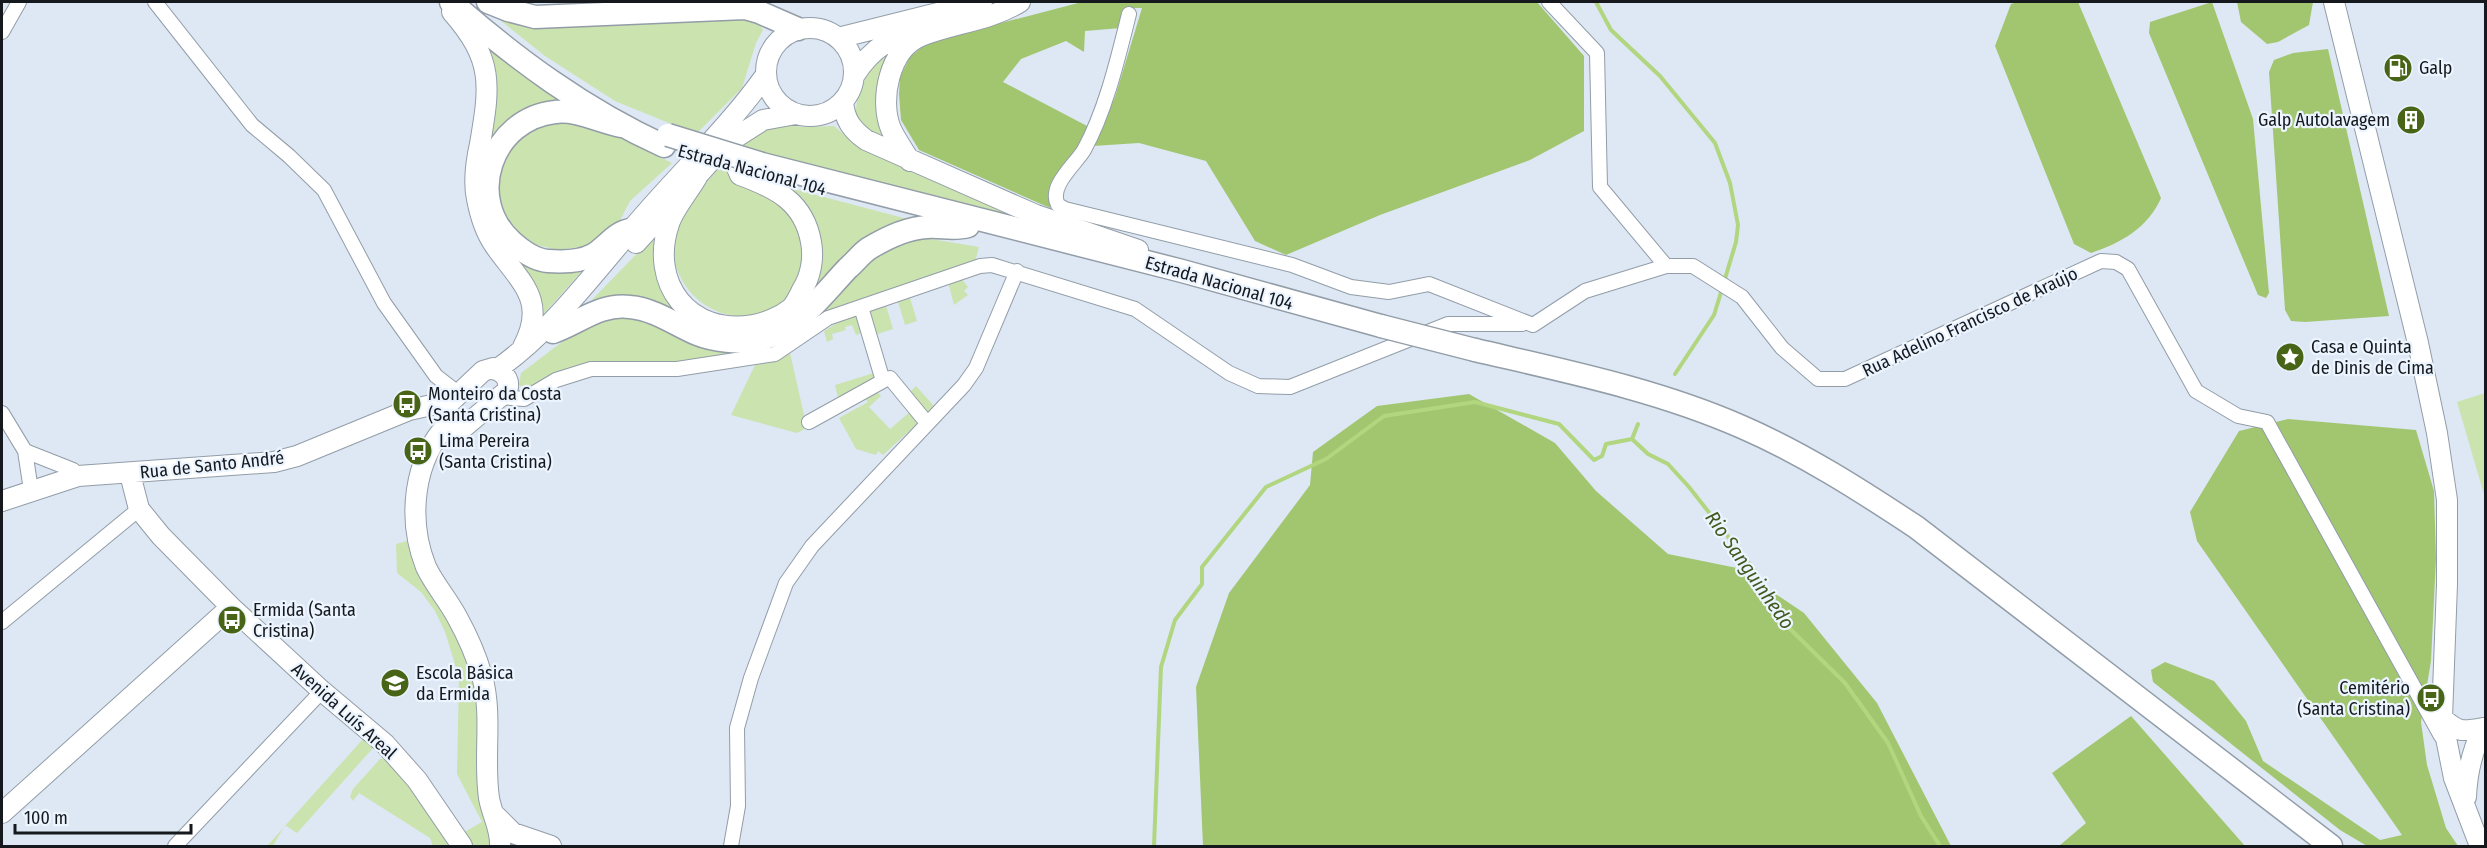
<svg xmlns="http://www.w3.org/2000/svg" width="2487" height="848" font-family="'Fira Sans Condensed',sans-serif">
  <style>
    .green { fill: #cbe3af }
    .forest { fill: #a2c670 }
    .lines { fill: none; stroke-linecap: round; stroke-linejoin: round }
    .stream { stroke: #b1d67f; stroke-width: 4 }
    .street-casing { stroke: #929da8; stroke-width: 16 }
    .secondary-casing { stroke: #929da8; stroke-width: 22 }
    .primary-casing { stroke: #929da8; stroke-width: 25 }
    .street { stroke: #fff; stroke-width: 14 }
    .secondary { stroke: #fff; stroke-width: 20 }
    .primary { stroke: #fff; stroke-width: 22 }
    .primary-bridge-casing { stroke: #929da8; stroke-width: 25; stroke-linecap: butt }
    .primary-bridge { stroke: #fff; stroke-width: 22 }
    .labels { text-anchor: middle; dominant-baseline: central; stroke-width: 4.5; stroke-linejoin: round; paint-order: stroke }
    .poi-label { font-size: 18px; fill: #15191d; stroke: #ecf5ff; text-anchor: start }
    .street-label { font-size: 18px; fill: #15191d; stroke: #ecf5ff }
    .water-label { font-size: 20px; font-style: italic; fill: #42591d; stroke: #ecf5ff }
  </style>
  <rect width="100%" height="100%" fill="#dde8f4"/>
  <!-- green -->
  <path class="green" d="M 480,4 L 727,10 L 758,21 L 763,30 L 756,43 L 742,88 L 696,134 L 615,101 L 545,56 Z
    M 481,39 L 576,107 L 552,105 L 479,162 Z
    M 899,42 L 888,141 L 870,132 L 855,118 L 857,101 L 871,63 Z
    M 585,120 L 672,163 L 630,201 L 617,226 L 587,246 L 558,250 L 537,245 L 519,234 L 506,215 L 499,198 L 499,177 L 506,155 L 534,123 Z
    M 778,124 L 804,127 L 834,126 L 855,144 L 954,186 L 1084,235 L 775,159 L 767,192 C 793,210 811,228 804,263 C 801,274 800,288 791,296 C 755,333 694,317 677,269 C 676,265 673,260 672,256 C 671,240 680,223 687,209 C 692,195 748,136 761,130 C 766,127 773,126 778,124 Z
    M 790,188 L 911,220 L 791,315 L 815,284 L 822,250 L 814,220 Z
    M 656,234 L 656,258 L 685,315 L 584,308 Z
    M 919,237 L 979,247 L 975,262 L 863,299 L 815,319 L 775,347 L 668,365 L 593,362 L 571,367 L 529,390 L 519,385 L 521,373 C 548,354 577,326 611,317 C 634,311 697,340 722,349 L 867,264 L 881,253 Z
    M 503,244 L 592,260 L 538,320 Z
    M 961,278 L 968,287 L 964,291 L 968,295 L 954,305 L 948,282 Z
    M 910,298 L 917,321 L 905,325 L 898,302 Z
    M 885,302 L 893,329 L 874,335 L 866,308 Z
    M 852,313 L 858,315 L 864,332 L 856,335 L 852,325 L 845,327 L 846,330 L 832,334 L 833,339 L 827,342 L 824,331 Z
    M 790,353 L 807,428 L 797,433 L 731,415 L 755,365 L 771,362 Z
    M 877,372 L 876,377 L 839,402 L 835,385 Z
    M 916,386 L 934,406 L 926,415 L 909,393 Z
    M 876,390 L 881,396 L 869,407 L 890,429 L 911,411 L 919,422 L 883,455 L 878,451 L 876,455 L 856,449 L 839,418 L 868,402 L 864,397 Z
    M 2485,393 L 2486,393 L 2485,498 L 2457,402 Z
    M 407,541 L 422,580 L 457,633 L 471,671 L 478,708 L 477,770 L 481,808 L 494,829 L 492,846 L 471,846 L 459,835 L 482,822 L 457,774 L 459,677 L 445,632 L 435,611 L 421,592 L 397,573 L 396,544 Z
    M 363,739 L 373,748 L 297,833 L 285,825 L 273,846 L 267,846 Z
    M 385,758 L 415,784 L 448,846 L 433,846 L 430,838 L 359,793 L 353,801 L 350,797 L 353,789 L 380,759 Z"/>
  <!-- forest -->
  <path class="forest" d="M 1082,2 L 1537,2 L 1584,56 L 1584,131 L 1530,160 L 1380,215 L 1286,255 L 1255,241 L 1206,161 L 1139,143 L 1093,146 L 1115,97 L 1142,8 L 1128,8 L 1121,28 L 1085,31 L 1084,52 L 1066,41 L 1021,59 L 1003,82 L 1089,127 L 1050,208 L 919,150 L 901,120 L 899,94 L 900,77 L 910,57 L 928,42 Z
    M 2017,2 L 2078,2 L 2161,198 C 2148,228 2121,243 2091,253 L 2074,244 L 1995,46 L 2011,4 Z
    M 2212,2 L 2253,119 L 2269,293 L 2266,298 L 2258,295 L 2149,33 L 2150,22 Z
    M 2237,2 L 2313,2 L 2309,25 L 2278,42 L 2267,44 L 2241,22 Z
    M 2328,49 L 2389,316 L 2305,322 L 2291,321 L 2285,310 L 2269,72 L 2274,60 L 2293,53 Z
    M 1469,394 L 1555,443 L 1596,491 L 1668,554 L 1737,568 L 1804,613 L 1877,703 L 1951,846 L 1203,846 L 1196,687 L 1229,593 L 1310,485 L 1313,452 L 1377,406 Z
    M 2288,419 L 2416,430 L 2434,491 L 2436,558 L 2431,661 L 2421,722 L 2427,765 L 2446,828 L 2458,846 L 2367,846 L 2340,830 L 2153,682 L 2151,670 L 2165,662 L 2214,681 L 2246,721 L 2263,761 L 2380,840 L 2402,835 L 2197,541 L 2190,512 L 2239,431 Z
    M 2131,716 L 2245,846 L 2059,846 L 2086,823 L 2052,773 Z"/>
  <g class="lines">
    <!-- stream -->
    <path class="stream" d="M 1596,2 L 1611,30 L 1660,76 L 1715,143 L 1730,183 L 1738,225 L 1736,242 L 1724,282
      M 1675,374 L 1714,315 L 1722,289
      M 1638,424 L 1632,439 L 1648,454 L 1668,464 L 1689,487 L 1755,571 L 1782,621 L 1845,683 L 1888,743 L 1921,816 L 1940,846
      M 1154,846 L 1161,667 L 1175,620 L 1202,584 L 1202,567 L 1266,487 L 1326,459 L 1384,416 L 1475,402 L 1559,424 L 1594,460 L 1602,456 L 1606,444 L 1632,439"/>
    <!-- street casing -->
    <g class="street-casing">
      <path id="street" d="M 155,2 L 252,125 L 289,156 L 324,190 L 384,303 L 436,376 L 458,393
        M 1549,2 L 1597,53 L 1600,187 L 1666,266
        M 1129,14 C 1118,58 1106,110 1084,150 C 1075,165 1048,186 1058,205 L 1065,209 L 1292,265 L 1351,287 L 1389,292 L 1429,284 L 1533,325 L 1585,291 L 1666,266 L 1693,266 L 1742,297 L 1782,348 L 1818,379 L 1845,379 L 2101,261 L 2116,262 L 2128,269 L 2196,391 L 2238,416 L 2267,422 L 2441,736
        M 2,32 L 19,2
        M 890,378 L 927,423
        M 501,397 L 524,399 L 556,380 L 591,369 L 677,369 L 775,354 L 828,318 L 980,266 L 992,265 L 1135,309 L 1229,373 L 1258,386 L 1290,387 L 1448,324 L 1522,324
        M 2,413 L 25,451 L 31,490
        M 809,422 L 883,381 L 861,307
        M 25,451 L 73,470 L 78,476
        M 2,622 L 139,509
        M 175,846 L 322,691
        M 731,846 L 738,806 L 737,728 L 751,678 L 786,583 L 812,546 L 964,385 L 976,368 L 1017,271"/>
    </g>
    <!-- secondary casing -->
    <g class="secondary-casing">
      <path id="secondary" d="M 2334,2 L 2418,343 L 2437,433 L 2447,500 L 2447,584 L 2442,718 L 2454,778 L 2480,846
        M 452,12 C 494,60 490,85 480,144 C 476,162 473,181 477,199 C 480,215 485,232 495,246 C 520,282 548,300 523,347
        M766 72a44 44 0 1 1 88 0a44 44 0 1 1-88 0Z
        M 838,38 L 982,2
        M 854,76 C 872,47 894,35 926,27
        M 843,102 C 845,120 851,129 866,140 L 1036,215 L 1138,250
        M 910,161 C 904,151 896,140 891,129 C 879,101 889,49 921,36 C 954,23 989,21 1020,2
        M 697,177 C 689,191 673,210 669,224 C 649,283 689,336 753,325 C 765,323 780,317 790,309 C 795,305 799,296 802,290 C 811,276 814,258 811,242 C 804,202 776,188 740,175 L 737,168
        M 636,243 L 727,143 L 763,120 L 796,114
        M 493,368 C 504,373 511,379 507,391 L 464,427 C 452,427 444,420 444,408 L 483,371 Z
        M 496,370 C 553,331 599,266 645,214 C 685,168 730,125 765,76
        M 449,423 C 413,459 407,519 426,567 C 434,584 448,600 457,617 C 467,635 476,655 482,676 C 493,716 483,757 489,798 C 492,815 501,829 500,846
        M 130,474 L 139,509 L 161,536 L 231,607 L 322,691 L 385,744 L 417,780 L 462,846
        M 2,501 L 78,476 L 274,462 L 297,456 L 409,410 L 450,401
        M 2442,718 C 2458,732 2461,732 2483,728
        M 2466,797 C 2467,771 2472,751 2483,728
        M 2,813 L 231,607
        M 494,814 L 513,833 L 551,846"/>
    </g>
    <!-- primary casing -->
    <g class="primary-casing">
      <path id="primary" d="M 451,2 C 516,59 585,110 664,146
        M 488,2 L 508,10 L 535,17 L 745,8 L 759,12 L 798,29
        M 621,126 C 600,122 577,109 555,112 C 491,119 464,199 512,242 C 522,251 535,260 548,261 C 562,262 580,262 593,255 C 607,247 615,232 631,230
        M 762,164 L 1182,271 L 1381,326
        M 553,332 C 579,323 600,303 630,307 C 654,309 676,325 697,334 C 714,341 739,343 756,340 C 795,334 823,294 848,268 C 855,262 861,254 868,249 C 886,238 906,228 927,227 C 942,226 953,230 968,226
        M 1475,350 C 1565,371 1658,390 1742,427 C 1804,454 1860,490 1916,527 L 2331,846"/>
    </g>
    <!-- street -->
    <use href="#street" class="street"/>
    <!-- secondary -->
    <use href="#secondary" class="secondary"/>
    <!-- primary -->
    <use href="#primary" class="primary"/>
    <!-- primary-bridge casing -->
    <g class="primary-bridge-casing">
      <path id="primary-bridge" d="M 668,135 L 762,164
        M 1381,326 L 1475,350"/>
    </g>
    <!-- primary-bridge -->
    <use href="#primary-bridge" class="primary-bridge"/>
  </g>
  <!-- icons -->
  <defs>
    <g id="fuel-disc" transform="scale(1.5)"><circle r="9.5" fill="#486416" stroke="#ecf5ff"/><path d="M-5.5-6h7V0h2V4h1.3V-2.5L3-4.5l.8-.8L6-3V5H2.5V1h-1V6h-7ZM-4.2-4.7v3.2H.2V-4.7Z" fill="#fff"/></g>
    <g id="building-disc" transform="scale(1.5)"><circle r="9.5" fill="#486416" stroke="#ecf5ff"/><path d="M-4-6H4V6H1V3H-1V6H-4ZM-2.5-4.3h1.7v1.8h-1.7ZM.8-4.3h1.7v1.8H.8ZM-2.5-1h1.7V.8h-1.7ZM.8-1h1.7V.8H.8Z" fill="#fff"/></g>
    <g id="sight-disc" transform="scale(1.5)"><circle r="9.5" fill="#486416" stroke="#ecf5ff"/><path d="M0-6L1.8-2.2L6-1.7L2.9 1.2L3.7 5.4L0 3.3L-3.7 5.4L-2.9 1.2L-6-1.7L-1.8-2.2Z" fill="#fff"/></g>
    <g id="bus-disc" transform="scale(1.5)"><circle r="9.5" fill="#486416" stroke="#ecf5ff"/><path d="M-5-6H5V4H4V6H2V4H-2V6H-4V4H-5ZM-3.5-4V0h7V-4ZM-3.5 1.2v1.5H-2V1.2ZM2 1.2v1.5H3.5V1.2Z" fill="#fff"/></g>
    <g id="school-disc" transform="scale(1.5)"><circle r="9.5" fill="#486416" stroke="#ecf5ff"/><path d="M0-5L7-2L0 1L-7-2ZM-4 1L0 2.5L4 1V4Q0 6-4 4Z" fill="#fff"/></g>
  </defs>
  <g fill-rule="evenodd">
    <use href="#fuel-disc" x="2398" y="68"/>
    <use href="#building-disc" x="2411" y="120"/>
    <use href="#sight-disc" x="2290" y="357"/>
    <use href="#bus-disc" x="407" y="404"/>
    <use href="#bus-disc" x="418" y="451"/>
    <use href="#bus-disc" x="232" y="620"/>
    <use href="#school-disc" x="395" y="683"/>
    <use href="#bus-disc" x="2431" y="698"/>
  </g>
  <g class="labels">
    <!-- poi labels -->
    <g class="poi-label">
      <text x="2419" y="68">Galp</text>
      <text x="2390" y="120" text-anchor="end">Galp Autolavagem</text>
      <text x="2311" y="347">Casa e Quinta<tspan x="2311" dy="21">de Dinis de Cima</tspan></text>
      <text x="428" y="394">Monteiro da Costa<tspan x="428" dy="21">(Santa Cristina)</tspan></text>
      <text x="439" y="441">Lima Pereira<tspan x="439" dy="21">(Santa Cristina)</tspan></text>
      <text x="253" y="610">Ermida (Santa<tspan x="253" dy="21">Cristina)</tspan></text>
      <text x="416" y="673">Escola Básica<tspan x="416" dy="21">da Ermida</tspan></text>
      <text x="2410" y="688" text-anchor="end">Cemitério<tspan x="2410" dy="21">(Santa Cristina)</tspan></text>
    </g>
    <!-- street labels -->
    <g class="street-label">
      <text transform="translate(752 170) rotate(15)">Estrada Nacional 104</text>
      <text transform="translate(1219 283) rotate(16)">Estrada Nacional 104</text>
      <text transform="translate(1970 322) rotate(-25)">Rua Adelino Francisco de Araújo</text>
      <text transform="translate(212 465) rotate(-6)">Rua de Santo André</text>
      <text transform="translate(344 711) rotate(42)">Avenida Luís Areal</text>
    </g>
    <!-- water labels -->
    <g class="water-label">
      <text transform="translate(1750 570) rotate(55)">Rio Sanguinhedo</text>
    </g>
  </g>
  <!-- border -->
  <rect width="2487" height="848" fill="none" stroke="#15191d" stroke-width="6"/>
  <!-- scale -->
  <path d="M15 824v9h176v-9" fill="none" stroke="#15191d" stroke-width="3"/>
  <text x="24" y="824" font-size="18" fill="#15191d" stroke="#ecf5ff" stroke-width="4.5" paint-order="stroke">100 m</text>
</svg>
